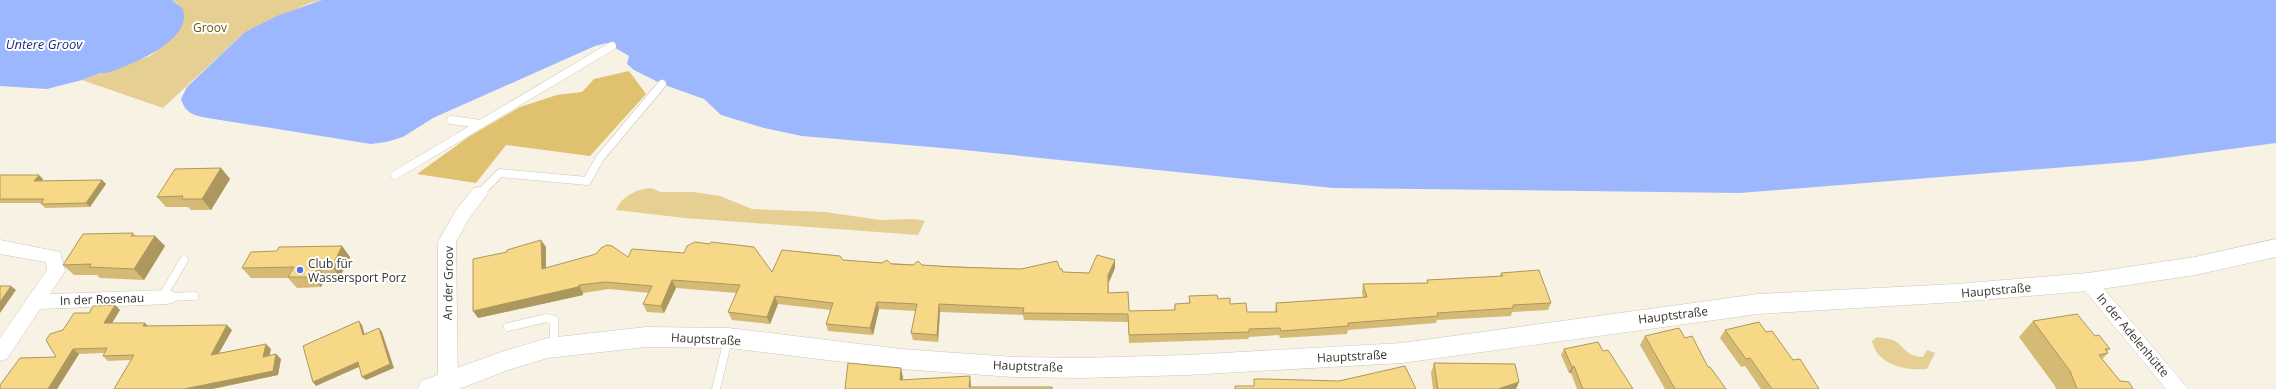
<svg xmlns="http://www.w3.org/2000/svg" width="2276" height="389" font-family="'Open Sans',sans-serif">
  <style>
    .green { fill: #e5cf92 }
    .forest { fill: #dfc170 }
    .water { fill: #9db7ff }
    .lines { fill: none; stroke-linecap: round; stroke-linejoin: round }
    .service-casing { stroke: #cbc7ba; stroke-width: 9 }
    .minor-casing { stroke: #cbc7ba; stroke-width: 1 }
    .secondary-casing { stroke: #cbc7ba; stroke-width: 1 }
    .service { stroke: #fff; stroke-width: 8 }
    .minor { fill: #fff; fill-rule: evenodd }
    .secondary { fill: #fff; fill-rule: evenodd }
    .wall { fill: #d4ba74 }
    .shaded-wall { fill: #ac975e }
    .building { fill: #f6d887; stroke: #ac975e }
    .poi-dot { fill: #5071e6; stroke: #fff; stroke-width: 1.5 }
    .labels { text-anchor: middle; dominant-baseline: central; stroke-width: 4; stroke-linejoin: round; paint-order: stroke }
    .park-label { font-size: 12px; fill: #695517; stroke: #fff }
    .poi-label { font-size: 12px; fill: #35332e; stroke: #fff; text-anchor: start }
    .street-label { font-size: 12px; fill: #35332e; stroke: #fff }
    .water-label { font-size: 13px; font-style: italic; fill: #1d2f7f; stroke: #fff }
  </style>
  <rect width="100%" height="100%" fill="#f7f2e4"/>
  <!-- green -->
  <path class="green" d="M 172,0 L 322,0 L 310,3 L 245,32 L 163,108 L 82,80 L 150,56 L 166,44 L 178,4 Z
    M 651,188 L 661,192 L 693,192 L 720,196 L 752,209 L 825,212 L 880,220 L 915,219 L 925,221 L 918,235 L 685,218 L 616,210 C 622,196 636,189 651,188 Z
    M 1877,337 C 1883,338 1894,339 1898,343 C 1908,352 1908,356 1923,357 L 1927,350 L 1935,353 L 1927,369 C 1906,371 1877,365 1872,341 Z"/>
  <!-- forest -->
  <path class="forest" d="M 629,71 L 646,94 L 590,156 L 506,145 L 476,183 L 417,174 L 470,136 L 520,107 L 557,95 L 582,92 L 594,79 Z"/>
  <!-- water -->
  <path class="water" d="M 0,0 L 172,0 L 183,9 C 193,42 129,65 107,73 L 101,73 L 82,80 L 47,89 L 0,86 Z
    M 322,0 L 2276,0 L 2276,143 L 2141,161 L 1740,193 L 1333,188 L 954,149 L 802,136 L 764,128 L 721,115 L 704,99 L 662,84 L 634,70 L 627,64 L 629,56 L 607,43 L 595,46 L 433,118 L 403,137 L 386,142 L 371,144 L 208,118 C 193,115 186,114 181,99 L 187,87 L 245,32 L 277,16 Z"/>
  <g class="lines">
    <!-- service casing -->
    <g class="service-casing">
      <path id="service" d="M 451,120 L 481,124
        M 395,175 L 612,46
        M 480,193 L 500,173 L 587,181 L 600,158 L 662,84
        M 162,297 L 184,260
        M 168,297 L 194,296
        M 508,327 L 546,318 L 554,320 L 554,347
        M 716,389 L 728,339"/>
    </g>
    <!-- minor casing -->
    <g class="minor-casing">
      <path id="minor" d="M 480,187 L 486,188 L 488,193 L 468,220 L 456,242 L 458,389 L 438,389 L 438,242 L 456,210 L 474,188 Z
        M 0,240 L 60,252 L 65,271 L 50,294 L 168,290 L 174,292 L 177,297 L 174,302 L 168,304 L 40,309 L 7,359 L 0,361 L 0,338 L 47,270 L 46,262 L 0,254 Z
        M 2088,275 L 2094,277 L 2188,389 L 2166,389 L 2082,287 L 2079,282 L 2082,277 Z"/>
    </g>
    <!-- secondary casing -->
    <g class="secondary-casing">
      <path id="secondary" d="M 2276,239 L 2276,257 L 2195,275 L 2088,291 L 1956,302 L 1758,314 L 1402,363 L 1187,375 L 1081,378 L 1013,377 L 901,369 L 729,348 L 646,347 L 548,358 L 508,370 L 459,389 L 418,389 L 421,381 L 504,351 L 548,338 L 646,327 L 729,328 L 901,349 L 1013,357 L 1081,358 L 1187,355 L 1402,343 L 1758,294 L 1956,284 L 2088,273 L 2195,257 Z"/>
    </g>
    <!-- service -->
    <use href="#service" class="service"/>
    <!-- minor -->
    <use href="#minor" class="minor"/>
    <!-- secondary -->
    <use href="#secondary" class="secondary"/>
  </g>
  <!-- wall -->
  <path class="wall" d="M 221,168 L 230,179 L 211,210 L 191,210 L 188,207 L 166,207 L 157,197 Z
    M 0,175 L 43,179 L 41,181 L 102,180 L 106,184 L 90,207 L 45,208 L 41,203 L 0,203 Z
    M 133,233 L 136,236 L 155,236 L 165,246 L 144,280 L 100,278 L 97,275 L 74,275 L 63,265 Z
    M 342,246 L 350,257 L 340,277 L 326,277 L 321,287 L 297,288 L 288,278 L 251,278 L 242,268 L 277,251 Z
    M 546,247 L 546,268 L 628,257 L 772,272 L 843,260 L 922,265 L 1021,269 L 1060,269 L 1063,272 L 1089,273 L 1115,268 L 1109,282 L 1109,293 L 1129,311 L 1174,310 L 1175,304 L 1189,303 L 1189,296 L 1218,299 L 1230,304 L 1247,312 L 1275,312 L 1276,303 L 1363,298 L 1362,292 L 1363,284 L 1427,283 L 1427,280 L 1500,276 L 1501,273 L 1551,303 L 1548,310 L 1512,312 L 1511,316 L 1437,320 L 1436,323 L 1348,330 L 1347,334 L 1280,338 L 1279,335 L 1249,337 L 1248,339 L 1129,343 L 1128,322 L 1024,320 L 1023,315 L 940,312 L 938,342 L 913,340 L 911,333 L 916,311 L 879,309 L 873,335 L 828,331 L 826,324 L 831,310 L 778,304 L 770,324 L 732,320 L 728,312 L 737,293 L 676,288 L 664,313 L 647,312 L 643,304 L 649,293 L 609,289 L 583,293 L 583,295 L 478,318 L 507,252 Z
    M 115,305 L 120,310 L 112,323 L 149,326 L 232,330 L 219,353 L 271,349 L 269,356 L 276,354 L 281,359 L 278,375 L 212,389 L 114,389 L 131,360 L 108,361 L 103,356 L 104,353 L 79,354 L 57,389 L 0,389 L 56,357 L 63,330 L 89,313 Z
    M 2033,321 L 2095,336 L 2110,349 L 2107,351 L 2108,353 L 2102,359 L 2120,381 L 2133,389 L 2056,389 L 2055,386 L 2019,337 Z
    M 1725,330 L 1766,332 L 1819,389 L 1761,389 L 1745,366 L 1741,367 L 1720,338 Z
    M 1645,336 L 1685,338 L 1708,367 L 1726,389 L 1665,389 L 1640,345 Z
    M 1564,349 L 1603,351 L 1633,389 L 1577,389 L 1571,373 L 1569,373 L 1561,355 Z
    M 1434,363 L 1516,389 L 1433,389 L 1431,373 Z"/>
  <!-- shaded-wall -->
  <path class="shaded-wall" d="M 221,168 L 230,179 L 211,210 L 202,199 Z
    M 39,175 L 43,179 L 38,185 L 34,181 Z
    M 102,180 L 106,184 L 90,207 L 86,203 Z
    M 155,236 L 165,246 L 144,280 L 134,269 Z
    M 541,240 L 546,247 L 546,276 L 542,269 Z
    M 342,246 L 350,257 L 340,277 L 332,267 Z
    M 1115,260 L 1115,268 L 1109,282 L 1108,275 Z
    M 318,267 L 326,277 L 321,287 L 313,277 Z
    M 672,280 L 676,288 L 664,313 L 661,306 Z
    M 579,285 L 583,293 L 583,295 L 478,318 L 473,311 Z
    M 11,286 L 16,290 L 0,313 L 0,302 Z
    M 775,296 L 778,304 L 770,324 L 767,317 Z
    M 877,302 L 879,309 L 873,335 L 870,328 Z
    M 939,304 L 940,312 L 938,342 L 937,335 Z
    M 115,305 L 120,310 L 109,328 L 104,323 Z
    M 359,321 L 362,325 L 366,339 L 363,335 Z
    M 145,323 L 150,328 L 143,326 Z
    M 227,325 L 232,330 L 215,360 L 211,355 Z
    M 379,328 L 382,332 L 394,368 L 366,380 L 362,377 Z
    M 266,344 L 271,349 L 268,362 L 263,357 Z
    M 73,349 L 79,354 L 57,389 L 48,389 Z
    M 276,354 L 281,359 L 278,375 L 212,389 L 184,389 Z
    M 358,362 L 361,366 L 316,386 L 313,382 Z
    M 1574,366 L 1571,373 L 1569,373 L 1572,367 Z
    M 901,368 L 903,377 L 903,388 L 900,380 Z
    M 970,376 L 971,385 L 971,389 L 969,387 Z
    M 1519,382 L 1516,389 L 1498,389 Z"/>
  <!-- building -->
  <path class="building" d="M 221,168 L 202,199 L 182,199 L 183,196 L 157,197 L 175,169 Z
    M 0,175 L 39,175 L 34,181 L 102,180 L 86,203 L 41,204 L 44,199 L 0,199 Z
    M 133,233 L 131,236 L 155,236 L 134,269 L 89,267 L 91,264 L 63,265 L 83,234 Z
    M 541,240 L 542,269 L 596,254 L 601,248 L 607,245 L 612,246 L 628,257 L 632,249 L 684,253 L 687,246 L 695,242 L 710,244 L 711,242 L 754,247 L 772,272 L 782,250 L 840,256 L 843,260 L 882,263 L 887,260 L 891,264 L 913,265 L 918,261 L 922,265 L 953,267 L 1021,269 L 1057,261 L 1060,269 L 1062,269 L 1063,272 L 1089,273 L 1097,255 L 1115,260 L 1108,275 L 1108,293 L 1128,292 L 1129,311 L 1175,310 L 1175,304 L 1190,303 L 1189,296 L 1217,295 L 1218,299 L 1230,298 L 1230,304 L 1246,303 L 1247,312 L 1277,312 L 1276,303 L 1367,297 L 1363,284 L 1428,283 L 1427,280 L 1503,276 L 1501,273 L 1539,270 L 1551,303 L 1513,305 L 1513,308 L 1437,313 L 1438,316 L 1348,323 L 1348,326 L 1281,331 L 1280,328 L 1249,329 L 1249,332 L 1129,335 L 1128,314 L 1023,313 L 1024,308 L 939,304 L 937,335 L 911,333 L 917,304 L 877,302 L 870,328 L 826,324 L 833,303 L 775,296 L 767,317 L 728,312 L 740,285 L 672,280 L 661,306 L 643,304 L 652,286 L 605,282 L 579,285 L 578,287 L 473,311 L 473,259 L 507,252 L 507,250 Z
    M 342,246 L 332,267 L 318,267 L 313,277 L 288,277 L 294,267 L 242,268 L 251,252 L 277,251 L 279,247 Z
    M 0,286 L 11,286 L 0,302 Z
    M 115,305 L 104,323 L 145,323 L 143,326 L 227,325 L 211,355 L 266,344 L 263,357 L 276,354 L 273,371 L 184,389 L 114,389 L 134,355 L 103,356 L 107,348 L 73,349 L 48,389 L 0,389 L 0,385 L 20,358 L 56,357 L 46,340 L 50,334 L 63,330 L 74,313 L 89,313 L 93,306 Z
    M 2077,314 L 2095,336 L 2099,335 L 2110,349 L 2105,349 L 2108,353 L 2099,355 L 2120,381 L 2129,382 L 2133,389 L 2077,389 L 2070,371 L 2033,321 Z
    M 359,321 L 363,335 L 379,328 L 390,364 L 362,377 L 358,362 L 313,382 L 303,346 Z
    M 1759,322 L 1766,332 L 1772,331 L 1793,360 L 1800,359 L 1819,389 L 1772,389 L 1750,358 L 1746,359 L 1725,330 Z
    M 1679,328 L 1685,338 L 1692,336 L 1708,367 L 1710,367 L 1726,389 L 1675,389 L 1645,336 Z
    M 1598,342 L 1603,351 L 1608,350 L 1633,389 L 1583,389 L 1574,366 L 1572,367 L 1564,349 Z
    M 848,363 L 901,368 L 900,380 L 970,376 L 969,387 L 1052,387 L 1052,389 L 845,389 Z
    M 1434,363 L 1515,364 L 1519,382 L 1498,389 L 1438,389 Z
    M 1405,366 L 1416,389 L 1235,389 L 1235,386 L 1254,386 L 1254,379 L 1265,379 L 1339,381 Z"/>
  <!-- markers -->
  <circle class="poi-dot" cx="300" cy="270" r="4"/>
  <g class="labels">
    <!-- park labels -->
    <g class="park-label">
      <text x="210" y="27">Groov</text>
    </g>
    <!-- poi labels -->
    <g class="poi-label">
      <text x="308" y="263">Club für<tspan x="308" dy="14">Wassersport Porz</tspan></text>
    </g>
    <!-- street labels -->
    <g class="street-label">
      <text transform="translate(448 283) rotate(-89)">An der Groov</text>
      <text transform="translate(1996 290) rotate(-5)">Hauptstraße</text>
      <text transform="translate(102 299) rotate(-2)">In der Rosenau</text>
      <text transform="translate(1673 315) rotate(-7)">Hauptstraße</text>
      <text transform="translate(2133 335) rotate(50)">In der Adelenhütte</text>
      <text transform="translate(706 339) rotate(3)">Hauptstraße</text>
      <text transform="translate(1352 356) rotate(-3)">Hauptstraße</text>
      <text transform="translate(1028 366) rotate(2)">Hauptstraße</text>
    </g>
    <!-- water labels -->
    <g class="water-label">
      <text x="44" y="44">Untere Groov</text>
    </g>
  </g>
</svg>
